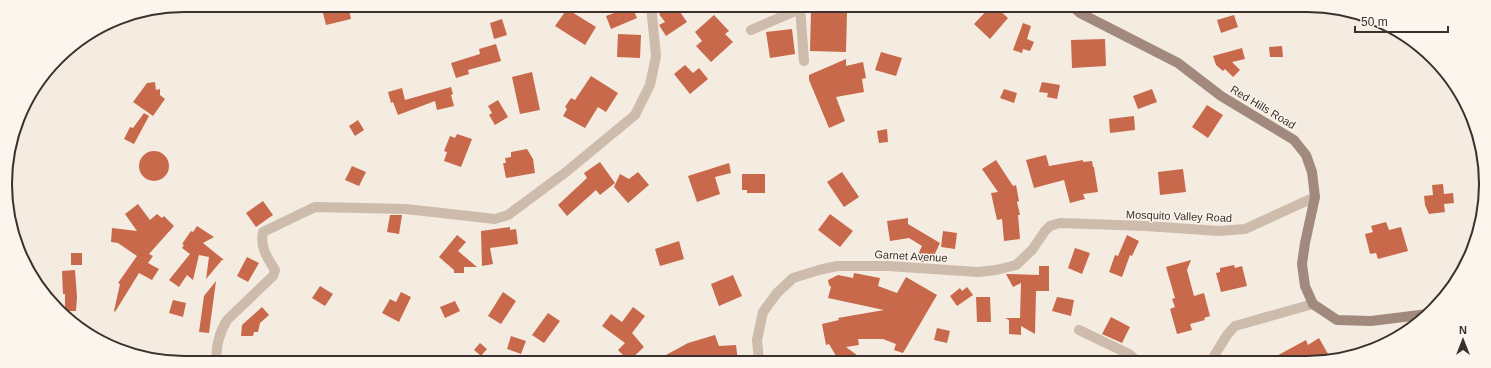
<svg xmlns="http://www.w3.org/2000/svg" width="1491" height="368" font-family="Arial,sans-serif">
  <style>
    .building { fill: #c8694b }
    .lines { fill: none; stroke-linecap: round; stroke-linejoin: round }
    .minor { stroke: #cdbbac; stroke-width: 10 }
    .secondary { stroke: #a18a7d; stroke-width: 10 }
    .labels { text-anchor: middle; dominant-baseline: central; stroke-width: 3; stroke-linejoin: round; paint-order: stroke }
    .street-label { font-size: 11px; fill: #3b302b; stroke: #fbf5ee }
    .rim { fill: none; stroke: #3b302b; stroke-width: 2 }
  </style>
  <rect width="100%" height="100%" fill="#f4ebe1"/>
  <!-- building -->
  <path class="building" d="M 321,5 L 348,5 L 351,19 L 326,25 Z
    M 612,6 L 632,6 L 637,18 L 611,29 L 606,16 L 614,13 Z
    M 672,6 L 676,6 L 687,22 L 666,36 L 659,25 L 665,22 L 659,14 Z
    M 991,6 L 995,6 L 1008,18 L 990,39 L 974,24 Z
    M 567,9 L 596,27 L 585,45 L 555,26 Z
    M 811,11 L 847,12 L 846,52 L 810,51 Z
    M 714,15 L 729,31 L 725,34 L 733,42 L 711,62 L 696,46 L 702,41 L 695,32 Z
    M 1234,15 L 1238,27 L 1221,33 L 1217,20 Z
    M 502,19 L 507,35 L 494,39 L 490,23 Z
    M 1023,23 L 1031,26 L 1027,39 L 1034,42 L 1030,51 L 1023,49 L 1022,53 L 1013,50 Z
    M 792,29 L 795,54 L 770,58 L 766,32 Z
    M 618,34 L 641,35 L 640,58 L 617,57 Z
    M 1105,39 L 1106,66 L 1072,68 L 1071,40 Z
    M 496,44 L 501,61 L 468,70 L 469,74 L 456,78 L 451,63 L 480,54 L 479,49 Z
    M 1282,46 L 1283,57 L 1270,57 L 1269,47 Z
    M 1242,48 L 1245,59 L 1232,62 L 1240,70 L 1233,77 L 1225,69 L 1223,71 L 1216,65 L 1213,56 Z
    M 881,52 L 902,58 L 896,76 L 875,70 Z
    M 846,59 L 846,66 L 863,62 L 866,78 L 862,79 L 864,92 L 836,97 L 845,121 L 829,128 L 809,80 L 809,75 Z
    M 685,65 L 693,73 L 699,68 L 708,79 L 690,94 L 674,74 Z
    M 532,72 L 540,110 L 520,114 L 512,77 Z
    M 591,76 L 618,93 L 606,112 L 598,107 L 585,128 L 563,116 L 567,109 L 565,107 L 571,98 L 575,100 Z
    M 155,82 L 156,90 L 160,89 L 160,95 L 165,99 L 153,116 L 133,102 L 147,83 Z
    M 1042,82 L 1060,85 L 1057,99 L 1047,97 L 1048,93 L 1039,92 Z
    M 451,87 L 453,94 L 451,95 L 454,106 L 437,110 L 435,101 L 398,115 L 393,102 L 391,103 L 388,92 L 402,88 L 405,100 Z
    M 1004,89 L 1017,93 L 1014,103 L 1000,98 Z
    M 1152,89 L 1157,102 L 1138,109 L 1133,96 Z
    M 498,100 L 508,117 L 495,125 L 489,115 L 492,113 L 488,106 Z
    M 1207,105 L 1223,115 L 1208,138 L 1192,127 Z
    M 144,113 L 149,116 L 134,144 L 124,139 L 130,127 L 133,128 Z
    M 1134,116 L 1135,130 L 1110,133 L 1109,119 Z
    M 358,120 L 364,130 L 355,136 L 349,126 Z
    M 887,129 L 888,142 L 879,143 L 877,131 Z
    M 457,134 L 472,139 L 461,167 L 444,161 L 447,152 L 444,151 L 450,136 L 455,138 Z
    M 527,149 L 533,159 L 535,173 L 506,178 L 503,163 L 506,163 L 505,158 L 511,157 L 511,152 Z
    M139 166a15 15 0 1 1 30 0a15 15 0 1 1-30 0Z
    M 1046,155 L 1049,166 L 1083,160 L 1083,162 L 1092,161 L 1093,167 L 1094,167 L 1098,192 L 1083,194 L 1085,199 L 1070,203 L 1064,180 L 1034,188 L 1026,160 Z
    M 996,160 L 1013,186 L 1016,185 L 1019,201 L 1017,202 L 1020,215 L 1018,215 L 1020,239 L 1004,241 L 1002,219 L 997,220 L 991,193 L 998,192 L 982,169 Z
    M 600,162 L 615,183 L 600,195 L 596,190 L 567,216 L 558,205 L 587,178 L 584,173 Z
    M 729,163 L 731,173 L 715,177 L 720,194 L 697,202 L 688,176 Z
    M 352,166 L 366,172 L 359,186 L 345,180 Z
    M 1183,169 L 1186,192 L 1160,195 L 1158,172 Z
    M 638,172 L 649,185 L 628,203 L 614,187 L 620,174 L 629,179 Z
    M 842,172 L 859,197 L 844,207 L 827,182 Z
    M 742,174 L 765,174 L 765,193 L 747,193 L 747,190 L 742,190 Z
    M 1443,184 L 1444,194 L 1453,193 L 1454,203 L 1444,204 L 1445,212 L 1429,214 L 1425,205 L 1424,196 L 1433,195 L 1432,185 Z
    M 263,201 L 273,215 L 256,227 L 246,213 Z
    M 138,204 L 150,220 L 157,214 L 162,218 L 164,216 L 174,226 L 149,254 L 153,256 L 148,263 L 159,269 L 152,280 L 139,273 L 115,312 L 114,311 L 120,284 L 118,283 L 137,256 L 118,243 L 111,242 L 112,228 L 137,231 L 125,214 Z
    M 830,214 L 853,231 L 840,247 L 818,230 Z
    M 390,215 L 402,215 L 399,234 L 387,232 Z
    M 908,218 L 908,224 L 940,243 L 931,262 L 921,262 L 916,259 L 922,246 L 909,238 L 890,241 L 887,221 Z
    M 1386,222 L 1389,230 L 1401,227 L 1408,251 L 1378,259 L 1376,253 L 1370,254 L 1365,234 L 1373,232 L 1371,226 Z
    M 197,226 L 214,237 L 203,243 L 224,260 L 222,260 L 206,279 L 209,257 L 199,255 L 193,280 L 187,275 L 179,287 L 169,280 L 190,254 L 182,248 L 184,245 L 182,244 L 191,231 L 193,232 Z
    M 510,227 L 510,230 L 516,229 L 518,244 L 490,248 L 493,264 L 482,266 L 481,231 Z
    M 943,231 L 957,233 L 955,249 L 941,247 Z
    M 457,235 L 466,242 L 458,251 L 477,267 L 464,267 L 464,273 L 454,273 L 454,270 L 439,257 Z
    M 1127,235 L 1139,241 L 1132,256 L 1130,255 L 1122,277 L 1109,272 L 1115,255 L 1118,256 Z
    M 679,241 L 684,259 L 660,266 L 655,249 Z
    M 1075,248 L 1090,253 L 1082,274 L 1068,268 Z
    M 71,253 L 82,253 L 82,265 L 71,265 Z
    M 247,257 L 259,263 L 248,282 L 237,276 Z
    M 1191,260 L 1187,270 L 1194,296 L 1204,293 L 1210,316 L 1204,318 L 1205,320 L 1190,324 L 1192,330 L 1177,334 L 1170,309 L 1175,307 L 1172,299 L 1175,298 L 1166,267 Z
    M 1234,265 L 1235,268 L 1242,266 L 1247,286 L 1221,292 L 1216,273 L 1220,272 L 1220,268 Z
    M 1039,266 L 1049,266 L 1049,291 L 1036,291 L 1035,334 L 1021,326 L 1021,335 L 1009,334 L 1009,320 L 1005,318 L 1020,318 L 1021,283 L 1013,287 L 1006,274 L 1039,275 Z
    M 75,270 L 77,297 L 76,311 L 65,311 L 65,294 L 63,294 L 62,271 Z
    M 854,273 L 880,278 L 878,286 L 897,293 L 906,277 L 937,295 L 903,353 L 894,350 L 896,344 L 883,339 L 858,339 L 859,345 L 846,347 L 865,361 L 839,361 L 829,344 L 826,345 L 822,324 L 839,320 L 838,318 L 884,310 L 828,298 L 831,287 L 829,285 L 828,280 L 838,275 L 853,278 Z
    M 733,275 L 742,296 L 719,306 L 711,284 Z
    M 216,281 L 209,333 L 199,332 L 204,296 Z
    M 320,286 L 333,294 L 325,306 L 312,298 Z
    M 967,287 L 973,295 L 957,306 L 950,296 L 960,288 L 962,291 Z
    M 401,292 L 411,297 L 399,322 L 382,313 L 390,299 L 396,302 Z
    M 503,292 L 516,301 L 501,324 L 488,316 Z
    M 976,297 L 990,297 L 991,322 L 977,322 Z
    M 1057,297 L 1074,300 L 1071,316 L 1052,311 Z
    M 173,300 L 186,303 L 183,317 L 169,313 Z
    M 455,301 L 460,311 L 445,318 L 440,307 Z
    M 262,307 L 269,315 L 260,323 L 258,332 L 254,332 L 253,336 L 241,336 L 242,325 Z
    M 633,307 L 645,316 L 632,333 L 644,347 L 629,361 L 618,350 L 625,343 L 602,326 L 611,314 L 622,322 Z
    M 548,313 L 560,321 L 544,343 L 532,335 Z
    M 1111,317 L 1130,327 L 1122,343 L 1102,334 Z
    M 937,328 L 950,331 L 947,343 L 934,340 Z
    M 715,335 L 719,346 L 736,345 L 738,361 L 670,361 L 666,355 L 688,343 Z
    M 511,336 L 526,341 L 521,354 L 507,349 Z
    M 1319,338 L 1328,354 L 1323,357 L 1325,361 L 1267,361 L 1306,340 L 1308,345 Z
    M 480,343 L 487,349 L 481,356 L 474,350 Z"/>
  <g class="lines">
    <!-- minor -->
    <path class="minor" d="M 800,6 L 804,61
      M 751,30 L 800,9
      M 1079,330 L 1129,354 L 1137,361
      M 217,361 C 215,348 220,331 227,320 L 273,276 L 275,270 C 267,257 260,248 263,232 L 315,207 L 406,209 L 495,219 L 508,215 L 566,172 L 635,115 L 650,85 L 656,56 L 651,6
      M 759,361 L 757,340 L 763,312 L 777,293 L 793,278 L 819,270 L 837,266 L 888,266 L 978,272 L 996,270 L 1016,265 L 1032,250 L 1045,231 L 1050,226 L 1060,223 L 1146,226 L 1219,231 L 1245,229 L 1315,197
      M 1211,361 L 1227,335 L 1235,326 L 1313,304"/>
    <!-- secondary -->
    <path class="secondary" d="M 1072,6 L 1080,13 L 1178,63 L 1221,96 L 1294,140 L 1306,155 L 1312,172 L 1315,197 L 1305,243 L 1302,264 L 1305,286 L 1313,304 L 1337,320 L 1371,321 L 1428,314"/>
  </g>
  <g class="labels">
    <!-- street labels -->
    <g class="street-label">
      <text transform="translate(1263 107) rotate(31)">Red Hills Road</text>
      <text transform="translate(1179 216) rotate(2)">Mosquito Valley Road</text>
      <text transform="translate(911 256) rotate(3)">Garnet Avenue</text>
    </g>
  </g>
  <!-- crop -->
  <path d="M0 0H1491V368H0ZM184 12H1307A172 172 0 0 1 1479 184V184A172 172 0 0 1 1307 356H184A172 172 0 0 1 12 184V184A172 172 0 0 1 184 12Z" fill="#fbf5ee" fill-rule="evenodd"/>
  <path class="rim" d="M184 12H1307A172 172 0 0 1 1479 184V184A172 172 0 0 1 1307 356H184A172 172 0 0 1 12 184V184A172 172 0 0 1 184 12Z"/>
  <!-- north arrow -->
  <g transform="translate(1463 340)" stroke="#fbf5ee" stroke-width="3" paint-order="stroke">
  <path d="M0-3L7 15L0 10L-7 15Z" fill="#3b302b"/>
  <text y="-6" font-size="11" font-weight="bold" text-anchor="middle" fill="#3b302b">N</text>
  </g>
  <!-- scale -->
  <path d="M1355 26v6h93v-6" fill="none" stroke="#3b302b" stroke-width="2"/>
  <text x="1361" y="26" font-size="12" fill="#3b302b" stroke="#fbf5ee" stroke-width="3" paint-order="stroke">50 m</text>
</svg>
